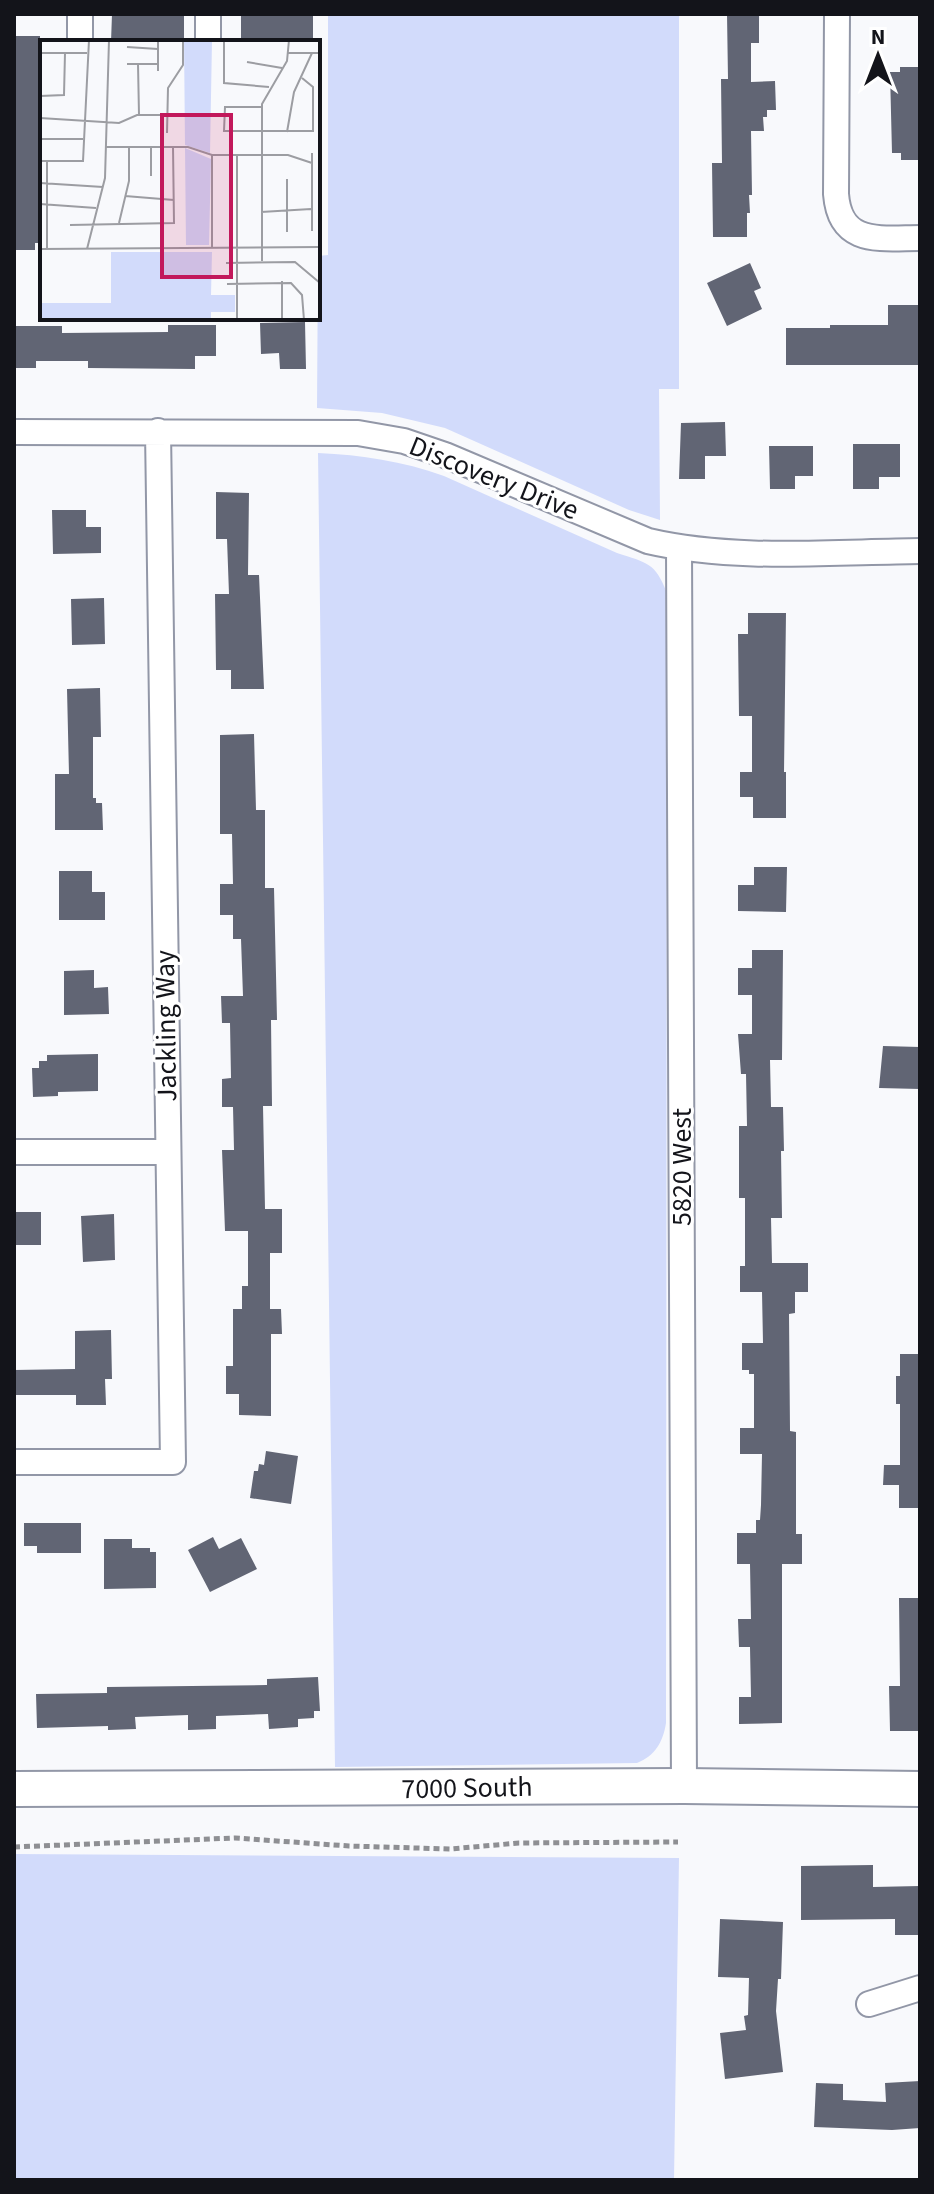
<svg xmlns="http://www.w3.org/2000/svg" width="934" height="2194" font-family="'Source Sans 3',sans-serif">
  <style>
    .green { fill: #d2dbfb }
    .building { fill: #616574 }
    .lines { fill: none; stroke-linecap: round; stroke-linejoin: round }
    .street-casing { stroke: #9297a7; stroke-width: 28 }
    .secondary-casing { stroke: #9297a7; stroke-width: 38 }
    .path { stroke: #8e8f93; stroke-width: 5; stroke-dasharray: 6 4; stroke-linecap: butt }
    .street { stroke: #fff; stroke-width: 24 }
    .secondary { stroke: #fff; stroke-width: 34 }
    .labels { text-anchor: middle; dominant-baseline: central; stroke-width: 6; stroke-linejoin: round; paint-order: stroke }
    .street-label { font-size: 28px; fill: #13141a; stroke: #fff }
    .inset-road { fill: none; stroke: #9c9da2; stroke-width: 2 }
    .view { fill: #c2185b; fill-opacity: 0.15; stroke: #c2185b; stroke-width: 4 }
    .inset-edge { fill: none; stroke: #13141a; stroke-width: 4 }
  </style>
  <rect width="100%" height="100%" fill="#f8f9fc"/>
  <!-- green -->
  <path class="green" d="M 328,14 L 679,14 L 679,389 L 659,389 L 660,520 L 629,510 L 445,428 L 382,413 L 317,408 L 318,256 L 328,255 Z
    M 318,453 C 362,455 402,461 444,476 L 617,553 C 647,563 655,562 667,593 L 666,1723 C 663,1742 655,1756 637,1763 L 335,1767 Z
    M 14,1854 L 679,1858 L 674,2180 L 14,2180 Z"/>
  <!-- building -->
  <path class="building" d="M 112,14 L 184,14 L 184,42 L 111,42 Z
    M 241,14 L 313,14 L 313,42 L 241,42 Z
    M 727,14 L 759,14 L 759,43 L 751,43 L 751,82 L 775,81 L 776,110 L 767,110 L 767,117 L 763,117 L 764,131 L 751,131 L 752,195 L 749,195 L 750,213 L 747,213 L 747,237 L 713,237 L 712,163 L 722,163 L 721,79 L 728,79 Z
    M 14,36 L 40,36 L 40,243 L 35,243 L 35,250 L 14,250 Z
    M 900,67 L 920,67 L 920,160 L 901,160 L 901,153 L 892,153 L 890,72 L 900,72 Z
    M 750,263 L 761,288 L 754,291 L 762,309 L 727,326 L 707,283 Z
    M 888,305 L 920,305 L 920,365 L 786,365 L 786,328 L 830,328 L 830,325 L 888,325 Z
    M 305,322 L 306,369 L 280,369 L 279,353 L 261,354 L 260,323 Z
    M 168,325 L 216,325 L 216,356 L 195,356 L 195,369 L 88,368 L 88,361 L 36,361 L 36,368 L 14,368 L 14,326 L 62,326 L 62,333 L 168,332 Z
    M 725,422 L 726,456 L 705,456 L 705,479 L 679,479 L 681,423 Z
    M 853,444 L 900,444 L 900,477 L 879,477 L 879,489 L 853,489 Z
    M 769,446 L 813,446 L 813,476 L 795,476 L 795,489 L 770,489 Z
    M 216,492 L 249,493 L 248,575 L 259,575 L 264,689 L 231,689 L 231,670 L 216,670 L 215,594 L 229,594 L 227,539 L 216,539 Z
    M 52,510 L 86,510 L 86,527 L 101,527 L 101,553 L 53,554 Z
    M 104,598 L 105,644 L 72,645 L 71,599 Z
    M 748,613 L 786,613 L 784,772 L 786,772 L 786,818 L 753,818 L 753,797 L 740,797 L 740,772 L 752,772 L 752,716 L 739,716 L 738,634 L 748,634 Z
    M 100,688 L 101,737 L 93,737 L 93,798 L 96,798 L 96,803 L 102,803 L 103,830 L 55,830 L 55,774 L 69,774 L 67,689 Z
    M 254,734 L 256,810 L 265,810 L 265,888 L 274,888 L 276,975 L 277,1020 L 271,1020 L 272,1106 L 263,1106 L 265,1209 L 282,1209 L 282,1253 L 270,1253 L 270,1309 L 281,1309 L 282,1334 L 271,1334 L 271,1416 L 239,1415 L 239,1394 L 226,1394 L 226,1366 L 233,1366 L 233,1309 L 242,1309 L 242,1286 L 248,1286 L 248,1231 L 225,1231 L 222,1150 L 234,1150 L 233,1107 L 222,1107 L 222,1079 L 231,1078 L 230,1023 L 222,1023 L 221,996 L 243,996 L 241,939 L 233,939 L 233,915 L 220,915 L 220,884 L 233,884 L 232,834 L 220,834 L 220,735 Z
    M 754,867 L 787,867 L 786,912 L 738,911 L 738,885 L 754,885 Z
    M 59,871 L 92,871 L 92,892 L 105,892 L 105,920 L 59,920 Z
    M 752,950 L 783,950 L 782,1060 L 770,1060 L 771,1107 L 783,1107 L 784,1151 L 781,1151 L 782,1218 L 771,1218 L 772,1263 L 808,1263 L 808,1292 L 795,1292 L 795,1313 L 789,1314 L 790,1431 L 796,1432 L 796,1534 L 802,1534 L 802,1564 L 782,1564 L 782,1723 L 739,1724 L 739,1697 L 751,1697 L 750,1647 L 739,1647 L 738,1619 L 751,1619 L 750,1564 L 737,1564 L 737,1533 L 756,1533 L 756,1520 L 760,1520 L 761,1505 L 762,1454 L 740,1454 L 740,1428 L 754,1428 L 754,1374 L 749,1374 L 749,1370 L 742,1370 L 742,1343 L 763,1343 L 762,1292 L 740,1292 L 740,1266 L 745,1266 L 745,1198 L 739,1198 L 739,1126 L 747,1126 L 746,1074 L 741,1074 L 738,1034 L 752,1034 L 752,995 L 738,995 L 738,968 L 752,968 Z
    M 94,970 L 94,988 L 108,987 L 109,1014 L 64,1015 L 64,971 Z
    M 883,1046 L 920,1047 L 920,1089 L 879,1088 Z
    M 98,1054 L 98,1091 L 58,1092 L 58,1096 L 33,1097 L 32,1068 L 39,1068 L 39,1061 L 47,1061 L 47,1055 Z
    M 14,1212 L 41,1212 L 41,1245 L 14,1245 Z
    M 114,1214 L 115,1260 L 83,1262 L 81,1216 Z
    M 111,1330 L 112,1379 L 105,1379 L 106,1405 L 76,1405 L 76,1395 L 14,1395 L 14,1370 L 75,1369 L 75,1331 Z
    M 900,1354 L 920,1354 L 920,1508 L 899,1508 L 899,1485 L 883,1485 L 884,1465 L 900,1465 L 900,1404 L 896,1404 L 896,1376 L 900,1376 Z
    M 266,1451 L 298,1456 L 291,1504 L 250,1498 L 254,1471 L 258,1471 L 259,1464 L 264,1465 Z
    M 24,1523 L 81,1523 L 81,1553 L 37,1553 L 37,1546 L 24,1546 Z
    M 213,1537 L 219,1549 L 241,1538 L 257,1569 L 210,1592 L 188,1550 Z
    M 104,1539 L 132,1539 L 132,1548 L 150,1548 L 150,1552 L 156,1552 L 156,1588 L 104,1589 Z
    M 899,1598 L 920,1598 L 920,1731 L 890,1731 L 889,1686 L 900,1686 Z
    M 318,1677 L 320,1711 L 314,1711 L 314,1718 L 298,1719 L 298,1727 L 269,1729 L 268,1714 L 216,1716 L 216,1729 L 188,1730 L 188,1715 L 135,1717 L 136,1729 L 108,1730 L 108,1726 L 37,1728 L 36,1694 L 107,1693 L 107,1687 L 267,1685 L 267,1679 Z
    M 873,1865 L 873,1887 L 920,1886 L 920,1935 L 895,1935 L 895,1919 L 801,1920 L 801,1866 Z
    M 720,1919 L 783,1922 L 781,1979 L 778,1979 L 776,2011 L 783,2072 L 725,2079 L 720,2033 L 746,2030 L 744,2016 L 748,2015 L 749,1978 L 718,1977 Z
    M 920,2081 L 920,2128 L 892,2130 L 814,2127 L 816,2083 L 843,2084 L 843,2100 L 886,2102 L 885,2083 Z"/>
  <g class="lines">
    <!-- street casing -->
    <g class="street-casing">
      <path id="street" d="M 80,14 L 80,42
        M 208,14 L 208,42
        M 837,14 L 836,194 C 840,246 880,238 920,238
        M 14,432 L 358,433 L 404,441 L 445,455 L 648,541 C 734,561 831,552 920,551
        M 679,548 L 684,1786
        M 14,1152 L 167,1152
        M 14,1462 L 173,1462 L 158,431
        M 869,2004 L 920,1988"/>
    </g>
    <!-- secondary casing -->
    <g class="secondary-casing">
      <path id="secondary" d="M 14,1789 L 684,1786 L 920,1789"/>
    </g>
    <!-- path -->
    <path class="path" d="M 14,1847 L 235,1838 L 349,1846 L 450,1849 L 519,1843 L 678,1842"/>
    <!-- street -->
    <use href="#street" class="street"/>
    <!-- secondary -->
    <use href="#secondary" class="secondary"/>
  </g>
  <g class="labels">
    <!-- street labels -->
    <g class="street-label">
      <text transform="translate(494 478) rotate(22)">Discovery Drive</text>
      <text transform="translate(166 1026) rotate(-91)">Jackling Way</text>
      <text transform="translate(682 1167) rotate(-90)">5820 West</text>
      <text transform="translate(467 1788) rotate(-1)">7000 South</text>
    </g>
  </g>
  <!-- overview -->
  <g transform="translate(40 40)">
    <rect width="280" height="280" fill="#f8f9fc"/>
    <path d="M 144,0 L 172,0 L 170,113 L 145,105 ZM 145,108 L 171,119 L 169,205 L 146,205 ZM 71,212 L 172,212 L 171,255 L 195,255 L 195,272 L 171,272 L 171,280 L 0,280 L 0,263 L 71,263 Z" fill="#d2dbfb"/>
    <path class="inset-road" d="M 184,0 L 184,43 L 229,47M 204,0 L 249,1M 87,7 L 118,9M 0,13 L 47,13M 248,13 L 280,13M 207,22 L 242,28M 87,24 L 118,24M 98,24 L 99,75M 118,31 L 118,0M 0,56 L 24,55 L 25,13M 222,67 L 185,67 L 184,91 L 273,91 L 273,47 L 262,38M 0,78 L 79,83 L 97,75 L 128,75M 247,92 L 254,52 L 272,13M 127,93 L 128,48 L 143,25 L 143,0M 0,99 L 43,99M 65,107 L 148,107 L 172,115 L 248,115 L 272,123M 111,107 L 111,136M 172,115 L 172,207M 197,115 L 197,280M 0,121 L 43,121 L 49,0M 7,121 L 7,209M 247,139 L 247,192M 0,143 L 63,147M 85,156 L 134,160M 0,164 L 56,168M 221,172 L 271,169M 79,183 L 89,141 L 89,107M 30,185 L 134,183 L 133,107M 272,191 L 272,113M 0,209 L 280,207M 47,209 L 65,138 L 69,0M 222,221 L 222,64 L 247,21 L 249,0M 186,223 L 255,222 L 280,243M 242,241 L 242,280M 187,244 L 251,243 L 262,255 L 264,280"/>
    <path class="view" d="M 122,75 L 191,75 L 191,237 L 122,237 Z"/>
    <rect width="280" height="280" class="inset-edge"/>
  </g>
  <!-- border -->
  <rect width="934" height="2194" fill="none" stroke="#13141a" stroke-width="32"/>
  <!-- north arrow -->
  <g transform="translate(878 56)" stroke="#ffffff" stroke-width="6" paint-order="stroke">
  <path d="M0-6L14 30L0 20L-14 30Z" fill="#13141a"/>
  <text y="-12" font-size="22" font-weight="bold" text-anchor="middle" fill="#13141a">N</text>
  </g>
</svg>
